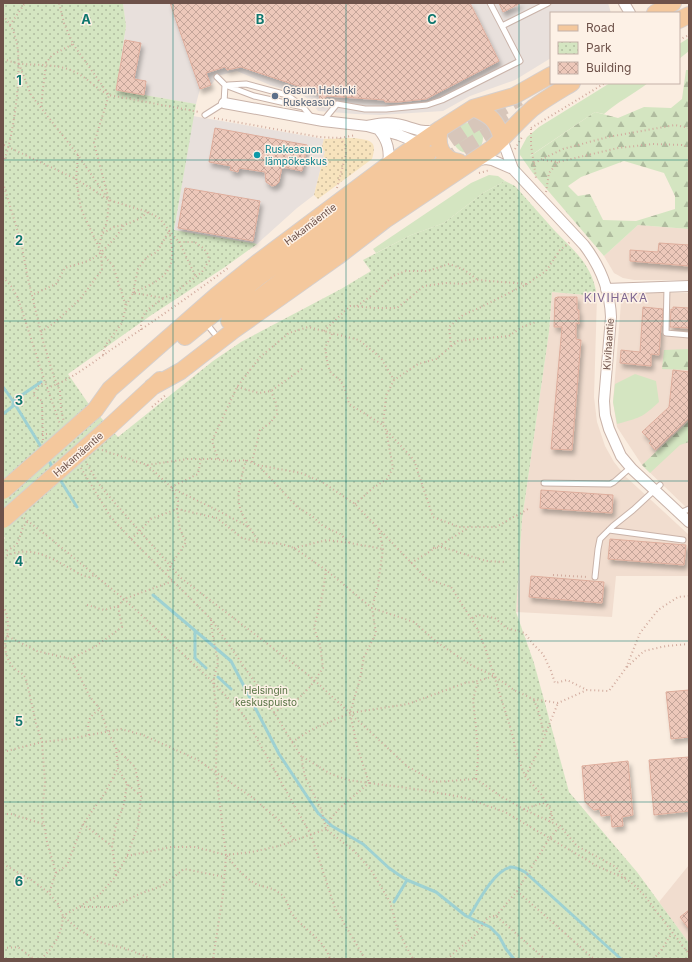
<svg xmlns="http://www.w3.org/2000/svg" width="692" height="962" font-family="Inter,sans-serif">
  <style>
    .residential { fill: #f1ddcf }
    .industrial { fill: #e8e0dc }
    .grass { fill: #d4e5c1 }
    .forest { fill: url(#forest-firs); fill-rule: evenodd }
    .sand { fill: url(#sand-dots) }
    .park { fill: url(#park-dots) }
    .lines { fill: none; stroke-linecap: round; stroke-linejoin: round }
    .stream { stroke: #9ed1d2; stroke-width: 3 }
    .building { fill: url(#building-cross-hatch); stroke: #dead9c; filter: url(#shadow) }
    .primary-tunnel { stroke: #d7c6ba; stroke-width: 16; stroke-dasharray: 16 8; stroke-linecap: butt }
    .lane-casing { stroke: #c9b3a9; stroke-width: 7 }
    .street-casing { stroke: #c9b3a9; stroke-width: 12 }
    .primary-casing { stroke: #d6cfcc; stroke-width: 18 }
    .path { stroke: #d1ab9e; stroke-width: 2; stroke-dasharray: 1 3; stroke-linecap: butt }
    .lane { stroke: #fff; stroke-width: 5 }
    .street { stroke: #fff; stroke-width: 10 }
    .primary { stroke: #f4c89d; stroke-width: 16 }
    .primary-bridge-casing { stroke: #d6cfcc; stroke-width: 18; stroke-linecap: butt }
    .primary-bridge { stroke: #f4c89d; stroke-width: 16 }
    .grid { fill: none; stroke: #0f766e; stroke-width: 1; stroke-opacity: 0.55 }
    .service-dot { fill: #5c6f8a; stroke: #fdf1e6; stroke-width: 1.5 }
    .culture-dot { fill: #0f9aa8; stroke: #fdf1e6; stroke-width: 1.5 }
    .labels { text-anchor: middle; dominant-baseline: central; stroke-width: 3; stroke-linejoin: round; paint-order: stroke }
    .service-label { font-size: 10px; fill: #4e5e75; stroke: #fdf1e6; text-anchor: start }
    .culture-label { font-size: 10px; fill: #0d838f; stroke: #fdf1e6; text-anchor: start }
    .street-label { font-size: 10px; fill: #6e524a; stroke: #fdf1e6 }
    .park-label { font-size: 10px; fill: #577343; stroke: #fdf1e6 }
    .quarter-label { font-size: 12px; letter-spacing: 1px; fill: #7d6691; stroke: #fdf1e6 }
    .grid-label { font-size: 13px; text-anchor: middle; font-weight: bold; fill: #0f766e; stroke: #fdf1e6; stroke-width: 3; stroke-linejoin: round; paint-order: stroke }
  </style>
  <defs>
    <pattern id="forest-firs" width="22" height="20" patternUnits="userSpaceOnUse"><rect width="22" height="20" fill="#d4e5c1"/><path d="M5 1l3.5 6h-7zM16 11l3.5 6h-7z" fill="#b0bc9f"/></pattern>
    <pattern id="sand-dots" width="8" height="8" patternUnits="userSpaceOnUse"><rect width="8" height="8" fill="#f7e3bd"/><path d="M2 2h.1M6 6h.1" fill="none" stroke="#ccbb9c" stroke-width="1.8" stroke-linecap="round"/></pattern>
    <pattern id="park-dots" width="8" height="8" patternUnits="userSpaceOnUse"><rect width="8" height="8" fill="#d4e5c1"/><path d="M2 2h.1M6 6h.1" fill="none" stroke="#b0bc9f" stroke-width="1.8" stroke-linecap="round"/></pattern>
    <pattern id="building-cross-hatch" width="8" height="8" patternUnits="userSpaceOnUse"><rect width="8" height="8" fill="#edc8ba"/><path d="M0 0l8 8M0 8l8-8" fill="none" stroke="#c4a599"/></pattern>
    <filter id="shadow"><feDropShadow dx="2.5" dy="4.5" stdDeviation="2" flood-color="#0004"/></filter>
  </defs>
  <rect width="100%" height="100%" fill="#faede0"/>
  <!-- residential -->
  <path class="residential" d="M 638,225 L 689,229 L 689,280 L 634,280 L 623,278 L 614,273 L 604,256 Z
    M 552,292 L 597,296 L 594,397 L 597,422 L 605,446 L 614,462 L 626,477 L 689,535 L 689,576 L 616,576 L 612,617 L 516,612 L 522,520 L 549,332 Z
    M 628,293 L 689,293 L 689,510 L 642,465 L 617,427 L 613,402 L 621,303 L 623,296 Z
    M 689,865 L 689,943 L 659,902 Z"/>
  <!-- industrial -->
  <path class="industrial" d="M 123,3 L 608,3 L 611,13 L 551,13 L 551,58 L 515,80 L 470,96 L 443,111 L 380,115 L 356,114 L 318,111 L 309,100 L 303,95 L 270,85 L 237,71 L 221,75 L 217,77 L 211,85 L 200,89 L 196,104 L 116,90 L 126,26 Z
    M 193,116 L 324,139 L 321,150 L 325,151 L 314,195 L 297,208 L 257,244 L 174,231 Z"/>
  <!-- grass -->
  <path class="grass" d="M 689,38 L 689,51 L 679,59 L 679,44 Z
    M 610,83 L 648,83 C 634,94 617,102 604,114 L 595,112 L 530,156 L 532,172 L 520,155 L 520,150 L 527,137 L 539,127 Z
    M453 138a15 15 0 1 1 30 0a15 15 0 1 1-30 0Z
    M 489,175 L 498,176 L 505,181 L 483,193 L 444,223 L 411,235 L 376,253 L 373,249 L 471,183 Z
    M 635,374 L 656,381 L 659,402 C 642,418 639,418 617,424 L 613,402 L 615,384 Z"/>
  <!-- forest -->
  <path class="forest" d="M 686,70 L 689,70 L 689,229 L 638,225 L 604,256 L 532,172 L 529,157 L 595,112 L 618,118 L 644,107 L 671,108 L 682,99 ZM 624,161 L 664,173 L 675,196 L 675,209 L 636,221 L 603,220 L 590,194 L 578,196 L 568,186 L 581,177 Z
    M 689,349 L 689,370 L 662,369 L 664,350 Z
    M 689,421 L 689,442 L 680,445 L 650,473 L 642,465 Z"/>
  <!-- sand -->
  <path class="sand" d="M 353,138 C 370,140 378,140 372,159 L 318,199 L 314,195 L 325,151 L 321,150 L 324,139 Z"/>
  <!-- park -->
  <path class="park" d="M 3,3 L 123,3 L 126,26 L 116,90 L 196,104 L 174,230 L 257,244 L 225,267 L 150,316 L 68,374 L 88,403 L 118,437 L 213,361 L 241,342 L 341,289 L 371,271 L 363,260 L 411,235 L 444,223 L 483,193 L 505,181 L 515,186 C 528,201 541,215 554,230 C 575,252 592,264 597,296 L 552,292 L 549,332 L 522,520 L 516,612 L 534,663 L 569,792 L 637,872 L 689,943 L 689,959 L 3,959 L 3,540 L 5,538 L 3,536 Z"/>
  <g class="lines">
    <!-- stream -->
    <path class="stream" d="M 3,387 L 13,401 L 41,382
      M 13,401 L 43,450
      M 3,414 L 13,406 L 13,403
      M 48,459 L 54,470
      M 59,478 L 77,507
      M 153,595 L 231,661 L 279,754 L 318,813 L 332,826 L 363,844 L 389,868 L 399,875 L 407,880 L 436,892 L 466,916 L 490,927 L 499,936 L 506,949 L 514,959
      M 195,631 L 195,658 L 206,668
      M 218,677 L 231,689
      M 394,902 L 407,880
      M 469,917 C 477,904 494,870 511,867 C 516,867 521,870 525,872 L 621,959"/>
  </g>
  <!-- building -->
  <path class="building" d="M 170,3 L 470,3 L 499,61 L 426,99 L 398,102 L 385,102 L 384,100 L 327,96 L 320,102 L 319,93 L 241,67 L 227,70 L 225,67 L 206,73 L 211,85 L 200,89 Z
    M 499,3 L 521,3 L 503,12 Z
    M 125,40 L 141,43 L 134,79 L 146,81 L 144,95 L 116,90 Z
    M 215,128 L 307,145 L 302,171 L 282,167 L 279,182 L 276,185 L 272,186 L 266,182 L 265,172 L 239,168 L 238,172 L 230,170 L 231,166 L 209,162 Z
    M 185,188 L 260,201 L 253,241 L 178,228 Z
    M 659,243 L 689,245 L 689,266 L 630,261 L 630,250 L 658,252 Z
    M 558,297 L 577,297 L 577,310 L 579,310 L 579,324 L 576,323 L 576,339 L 581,340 L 572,450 L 551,449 L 562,327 L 554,327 L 555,298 Z
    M 643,307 L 663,309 L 662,326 L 661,326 L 659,355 L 651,354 L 651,366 L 620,363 L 621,350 L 640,352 Z
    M 673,307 L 689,308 L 689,328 L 670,327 L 671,309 L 673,310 Z
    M 673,370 L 689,372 L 689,418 L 655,450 L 649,443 L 651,441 L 642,432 L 669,407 Z
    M 541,490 L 613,495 L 612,513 L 540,508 Z
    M 610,539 L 686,545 L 684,565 L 608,559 Z
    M 531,576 L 604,582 L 602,603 L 529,597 Z
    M 689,690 L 689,737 L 671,739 L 666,692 Z
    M 689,757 L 689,811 L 654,815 L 649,760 Z
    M 628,761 L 633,815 L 622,817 L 623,826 L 612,827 L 611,815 L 601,816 L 600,809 L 594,810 L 585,802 L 582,766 Z
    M 689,910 L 689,929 L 680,917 Z"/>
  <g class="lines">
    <!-- primary-tunnel -->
    <path class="primary-tunnel" d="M 430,153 L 464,130 L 519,98
      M 443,163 L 474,143 L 510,121"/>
    <!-- lane casing -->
    <g class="lane-casing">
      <path id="lane" d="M 490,3 L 502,26 L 548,3
        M 217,77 L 225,85 L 254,96 L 303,107 L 312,118
        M 228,85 L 246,84 L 287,95 L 302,106
        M 205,115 L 224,103 L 225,85
        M 323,121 L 337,104 L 365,109 L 386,109 L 427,105 L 442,100 L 520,61 L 502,26
        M 667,287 L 666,333 L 689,335
        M 206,323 L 214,333
        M 544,483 L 610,484 L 614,482 L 631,467
        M 680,513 L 689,509
        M 609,530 L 683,540
        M 595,577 L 598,549 L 600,539 L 613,526 L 633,510 L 660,485"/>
    </g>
    <!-- street casing -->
    <g class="street-casing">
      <path id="street" d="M 624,3 L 630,13
        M 224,103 L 323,121 L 367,126 L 399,135 L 419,143
        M 367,126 C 377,124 386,122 396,124 C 410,126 421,134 436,130
        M 379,130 C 388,141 390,151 388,165
        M 502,139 L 513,169
        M 478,160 L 486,159 L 492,160 L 513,169 L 584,245 C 600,266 610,291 611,317 L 604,401 L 605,415 L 609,429 L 621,456 L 632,469 L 689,522
        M 606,289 L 689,286"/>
    </g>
    <!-- primary casing -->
    <g class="primary-casing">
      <path id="primary" d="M 655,13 L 673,3
        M 679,20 L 689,15
        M 473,108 C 491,115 497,121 502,139
        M 440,129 C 436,145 441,159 459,162
        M 229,321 C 299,266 370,214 443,163
        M 185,337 L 259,277 L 428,154
        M 152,387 L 181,371 L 234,330 L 337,257 L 385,220 L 491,149 C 506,136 518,121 533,108 C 545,99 559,91 572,83
        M 95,410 L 110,389 L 217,295 L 257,263 L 388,165 L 440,129 L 473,108 L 514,96 L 551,75
        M 109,427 L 160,380"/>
    </g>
    <!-- path -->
    <path class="path" d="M 3,15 C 8,22 13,28 15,36 C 24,62 14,138 3,163
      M 10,25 L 25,3
      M 679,40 L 689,35
      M 73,44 L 109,95 L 94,143 L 109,200 L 107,222 L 102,233 L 99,247
      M 3,59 C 9,61 15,63 21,64 C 38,65 57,64 73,71 C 87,77 96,89 109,95 L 199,112
      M 19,64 L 31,95 L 78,155 L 108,199
      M 597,83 L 599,86
      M 41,107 L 46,63 L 52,55 L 73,44 L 64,23 L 59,3
      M 214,118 L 319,137 L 340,138 L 356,135
      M 531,128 L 605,83
      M 531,129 L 531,145 L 536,178
      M 4,145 L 76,179 L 109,200 L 148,212 L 139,219 L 124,225 C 118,236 103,252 92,259 C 84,263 73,265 65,268 L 56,284 L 32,295
      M 515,149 L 522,137
      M 78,155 L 76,179 L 81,209 L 101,252 L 113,266 L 126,306
      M 543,160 L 558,162 L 618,148 L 653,144 L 682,145 L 689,147
      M 534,163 L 563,149 L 608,137 L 675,125 L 689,128
      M 479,173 L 490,170
      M 3,183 L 21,242 L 28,279 L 43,341 L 54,377 L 60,391 L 61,409 L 64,422
      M 337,188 L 346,154 L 345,145 L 340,138
      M 546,192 L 549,173 L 558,162
      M 103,233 L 114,227 L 124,225
      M 179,242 L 196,277
      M 3,277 L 11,286 L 18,298 L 45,382 L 60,424
      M 134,292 C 168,278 178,269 169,231
      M 133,293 L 138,269 L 147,257 L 157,252 L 169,231
      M 357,306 L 375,293 L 393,276 L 406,271 L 428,271 L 449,264 L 463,269 L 478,280
      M 141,330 C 140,311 150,308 164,298
      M 324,331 L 350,306 L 375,308 L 397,308 L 424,286 L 446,283 L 463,284 L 478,280 L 527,284
      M 41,332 L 54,323 L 80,299 L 102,270 L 101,253
      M 332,334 L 325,348 L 328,366 L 331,373 L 340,380 L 345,389 L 349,404 L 383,425
      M 451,346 L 449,327 L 463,315 L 479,308 L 527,284 L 546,271 L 560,250 L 570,242
      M 103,355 L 105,346 L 122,323 L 126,306 L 133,293 L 164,298 L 174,293 L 202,272 L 209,261 L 208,254 L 203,248 L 195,242 L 179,242 L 159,218 L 148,212
      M 237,387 L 259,393 L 271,391 L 303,368
      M 47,388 C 71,380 92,363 112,349 C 151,323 190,296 228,268
      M 152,407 L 167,394
      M 387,431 L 414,460 L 433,517 L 459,527 L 496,527 L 528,509
      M 42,434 L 49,434
      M 43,440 L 42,401 L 33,395 L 37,387 L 45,382
      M 102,450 L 147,465 L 188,459 L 215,459 L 231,461 L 246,460 L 257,465 L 301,473 L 322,482 L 355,504 L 427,579 L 451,587 L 477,628 L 486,650 L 512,733 L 516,752 L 525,776 L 541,794 L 551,810 L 553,823
      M 218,459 L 212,441 L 237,387 L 260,357 L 289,333 L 308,327 L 359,340 L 381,358 L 394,380
      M 246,460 C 243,472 237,490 239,503 C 240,514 253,533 259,542
      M 252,462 L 260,430 L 270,423 L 277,414 L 276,403 L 271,391
      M 87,464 L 99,484 L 107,494 L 181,578 L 311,677 L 407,766 L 434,782 L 476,779 L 499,795 L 523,809 L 560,826 L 577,846 L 616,867 L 626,879
      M 147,465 L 171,487 L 178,501 L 177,509 L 180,529 L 186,542 L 166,573
      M 258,465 L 297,507 L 312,516 L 323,526 L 340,534 L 350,543
      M 81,468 L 110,516 L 131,539 L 211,619 L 261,691 L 292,742 L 301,756 L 305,777 L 321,809 L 326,829 L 355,852 L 371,870 L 390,902 L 398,931 L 413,959
      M 171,487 L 198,474 L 201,459
      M 172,488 C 197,501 223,512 248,527
      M 355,504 L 373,488 L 387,479 L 393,468 L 386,430 L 383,425 L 386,396 L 394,380 L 418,364 L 436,359 L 458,341 L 509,336 L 522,327 L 536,322
      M 24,518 L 51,539 L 124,599 L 213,682 L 243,714 L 311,835 L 335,908 L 365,959
      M 379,529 L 383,549 L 378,585 L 372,608 L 376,633 L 364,657 L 360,679 L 350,713 L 357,746 L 369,783 L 423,790 L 466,798 L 505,812 L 597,866 L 626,879 L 633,884 L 644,895 L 689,954
      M 131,539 L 139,532 L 151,519 L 177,509 L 217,518 L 242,538 L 259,542 L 282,544 L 294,548 L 326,570 L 372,608 L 414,622 L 438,643 L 471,665 L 494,676 L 514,690 L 533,699 L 558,703 L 587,690 L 609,691 L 626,668 L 640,633 L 658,610 L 678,597 L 689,596
      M 294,548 L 327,540 L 350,543 L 383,549
      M 433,548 L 442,547 L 486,561 L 506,562
      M 3,552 C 27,543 14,536 28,521
      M 3,557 C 35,542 56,562 84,576 L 89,577 L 95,575
      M 411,563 L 468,528
      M 553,575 L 588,577
      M 87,605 L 104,610 L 118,606 L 124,599 L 173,581
      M 3,606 C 8,613 9,627 7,636 L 37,651 L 71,659 L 90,697 L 100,709 L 108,732 L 116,748 L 135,767 L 141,796 L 138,826 L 127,856 L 116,876 L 99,895 L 63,916
      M 472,618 L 479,615 L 495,618 L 506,628 L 525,633 L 532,643 L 543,654 L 551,671 L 555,683 L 567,680 L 587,690
      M 211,620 L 212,631 L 218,662 L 213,682 L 217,711 L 216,773 L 226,855 L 223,894 L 213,959
      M 3,634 L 7,636 C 3,647 6,660 15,669 C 20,673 23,673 26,679 L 36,723 L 42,742 L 45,782 L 42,814 L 47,842 L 56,873 L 49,893
      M 71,659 L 96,646 L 122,627 L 118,606
      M 627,667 L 644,651 L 666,646 L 689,644
      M 534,700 L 539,713 L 544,734
      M 274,713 L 282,707 L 294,703 L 310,687 L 323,668 L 320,645 L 314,628 L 323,592 L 326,570
      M 89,735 C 87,722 88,717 100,709
      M 292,742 L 311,730 L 350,713 L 408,704 L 465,683 L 478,681 L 494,676
      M 116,748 L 118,768 L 127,784 L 140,795
      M 3,752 L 42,742 L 69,739 L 121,729 L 143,735 L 198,760 L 253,798 L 279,820 L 294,841
      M 526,775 L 537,754 L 558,703
      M 476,779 L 478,757 L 476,727 L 473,700 L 478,681
      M 524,809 L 543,803 L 549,808
      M 3,814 L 11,814 L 43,824
      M 549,822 L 551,813
      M 83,824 L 112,846
      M 127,856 L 171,847 L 195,847 L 226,855 L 252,852 L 279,846 L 326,829 L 332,817 L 341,807 L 369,783 L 348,780 L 331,774 L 301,756
      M 227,856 C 236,867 244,878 258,885 C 264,887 273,888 278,892 C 288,898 287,905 291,912 C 303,930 323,937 330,959
      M 3,864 L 33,881 L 49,893 L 58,904 L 63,916 L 78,929 L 99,942 L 127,949 L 152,959
      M 56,873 L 67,865 L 83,824 L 105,793 L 118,768
      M 116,875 L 112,846 L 116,825 L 124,804 L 127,784
      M 517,891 L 594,959
      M 80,907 L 114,907 L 139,894 L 162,886 L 184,869 L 225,877
      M 496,916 L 517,891 L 549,839 L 560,826
      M 3,948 L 18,947 L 34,959
      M 41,959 C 54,947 62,934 63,916
      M 447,959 L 474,936 L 487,919 L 491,916 L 496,916 L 545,959
      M 653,959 L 660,952 L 672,933"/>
    <!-- lane -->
    <use href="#lane" class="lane"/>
    <!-- street -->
    <use href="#street" class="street"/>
    <!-- primary -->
    <use href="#primary" class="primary"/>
    <!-- primary-bridge casing -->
    <g class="primary-bridge-casing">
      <path id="primary-bridge" d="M 3,491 L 95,410
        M 3,520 L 109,427"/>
    </g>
    <!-- primary-bridge -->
    <use href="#primary-bridge" class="primary-bridge"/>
  </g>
  <!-- grid -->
  <path class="grid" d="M 173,3 L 173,959M 346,3 L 346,959M 519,3 L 519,959M 3,160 L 689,160M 3,321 L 689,321M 3,481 L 689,481M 3,641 L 689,641M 3,802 L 689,802"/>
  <!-- markers -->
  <circle class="service-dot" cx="275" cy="96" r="4"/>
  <circle class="culture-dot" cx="257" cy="155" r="4"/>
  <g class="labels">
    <!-- service labels -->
    <g class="service-label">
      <text x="283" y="90">Gasum Helsinki<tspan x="283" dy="12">Ruskeasuo</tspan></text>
    </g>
    <!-- culture labels -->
    <g class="culture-label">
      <text x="265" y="149">Ruskeasuon<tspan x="265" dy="12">lämpökeskus</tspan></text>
    </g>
    <!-- street labels -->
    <g class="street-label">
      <text transform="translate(310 224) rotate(-37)">Hakamäentie</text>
      <text transform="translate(608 344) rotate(-86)">Kivihaantie</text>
      <text transform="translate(78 454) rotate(-41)">Hakamäentie</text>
    </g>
    <!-- park labels -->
    <g class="park-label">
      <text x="266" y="690">Helsingin<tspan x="266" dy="12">keskuspuisto</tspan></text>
    </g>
    <!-- quarter labels -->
    <g class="quarter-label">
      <text x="616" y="297">KIVIHAKA</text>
    </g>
  </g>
  <g class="grid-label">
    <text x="86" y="24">A</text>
    <text x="260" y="24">B</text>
    <text x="432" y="24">C</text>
    <text x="19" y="85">1</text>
    <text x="19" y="245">2</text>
    <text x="19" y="405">3</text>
    <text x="19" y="566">4</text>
    <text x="19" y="726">5</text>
    <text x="19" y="886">6</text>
  </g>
  <!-- border -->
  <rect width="692" height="962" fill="none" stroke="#6e524a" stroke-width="8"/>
  <!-- legend -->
  <rect x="550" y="12" width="130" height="72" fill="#fdf1e6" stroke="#c4b1a8"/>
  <rect x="558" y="25" width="20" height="6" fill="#f4c89d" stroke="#c4b1a8"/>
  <text x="586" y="32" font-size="12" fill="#6e524a">Road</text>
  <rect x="558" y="42" width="20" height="12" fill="url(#park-dots)" stroke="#c4b1a8"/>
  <text x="586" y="52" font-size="12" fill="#6e524a">Park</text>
  <rect x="558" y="62" width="20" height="12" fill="url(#building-cross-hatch)" stroke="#c4b1a8"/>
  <text x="586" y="72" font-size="12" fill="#6e524a">Building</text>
</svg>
